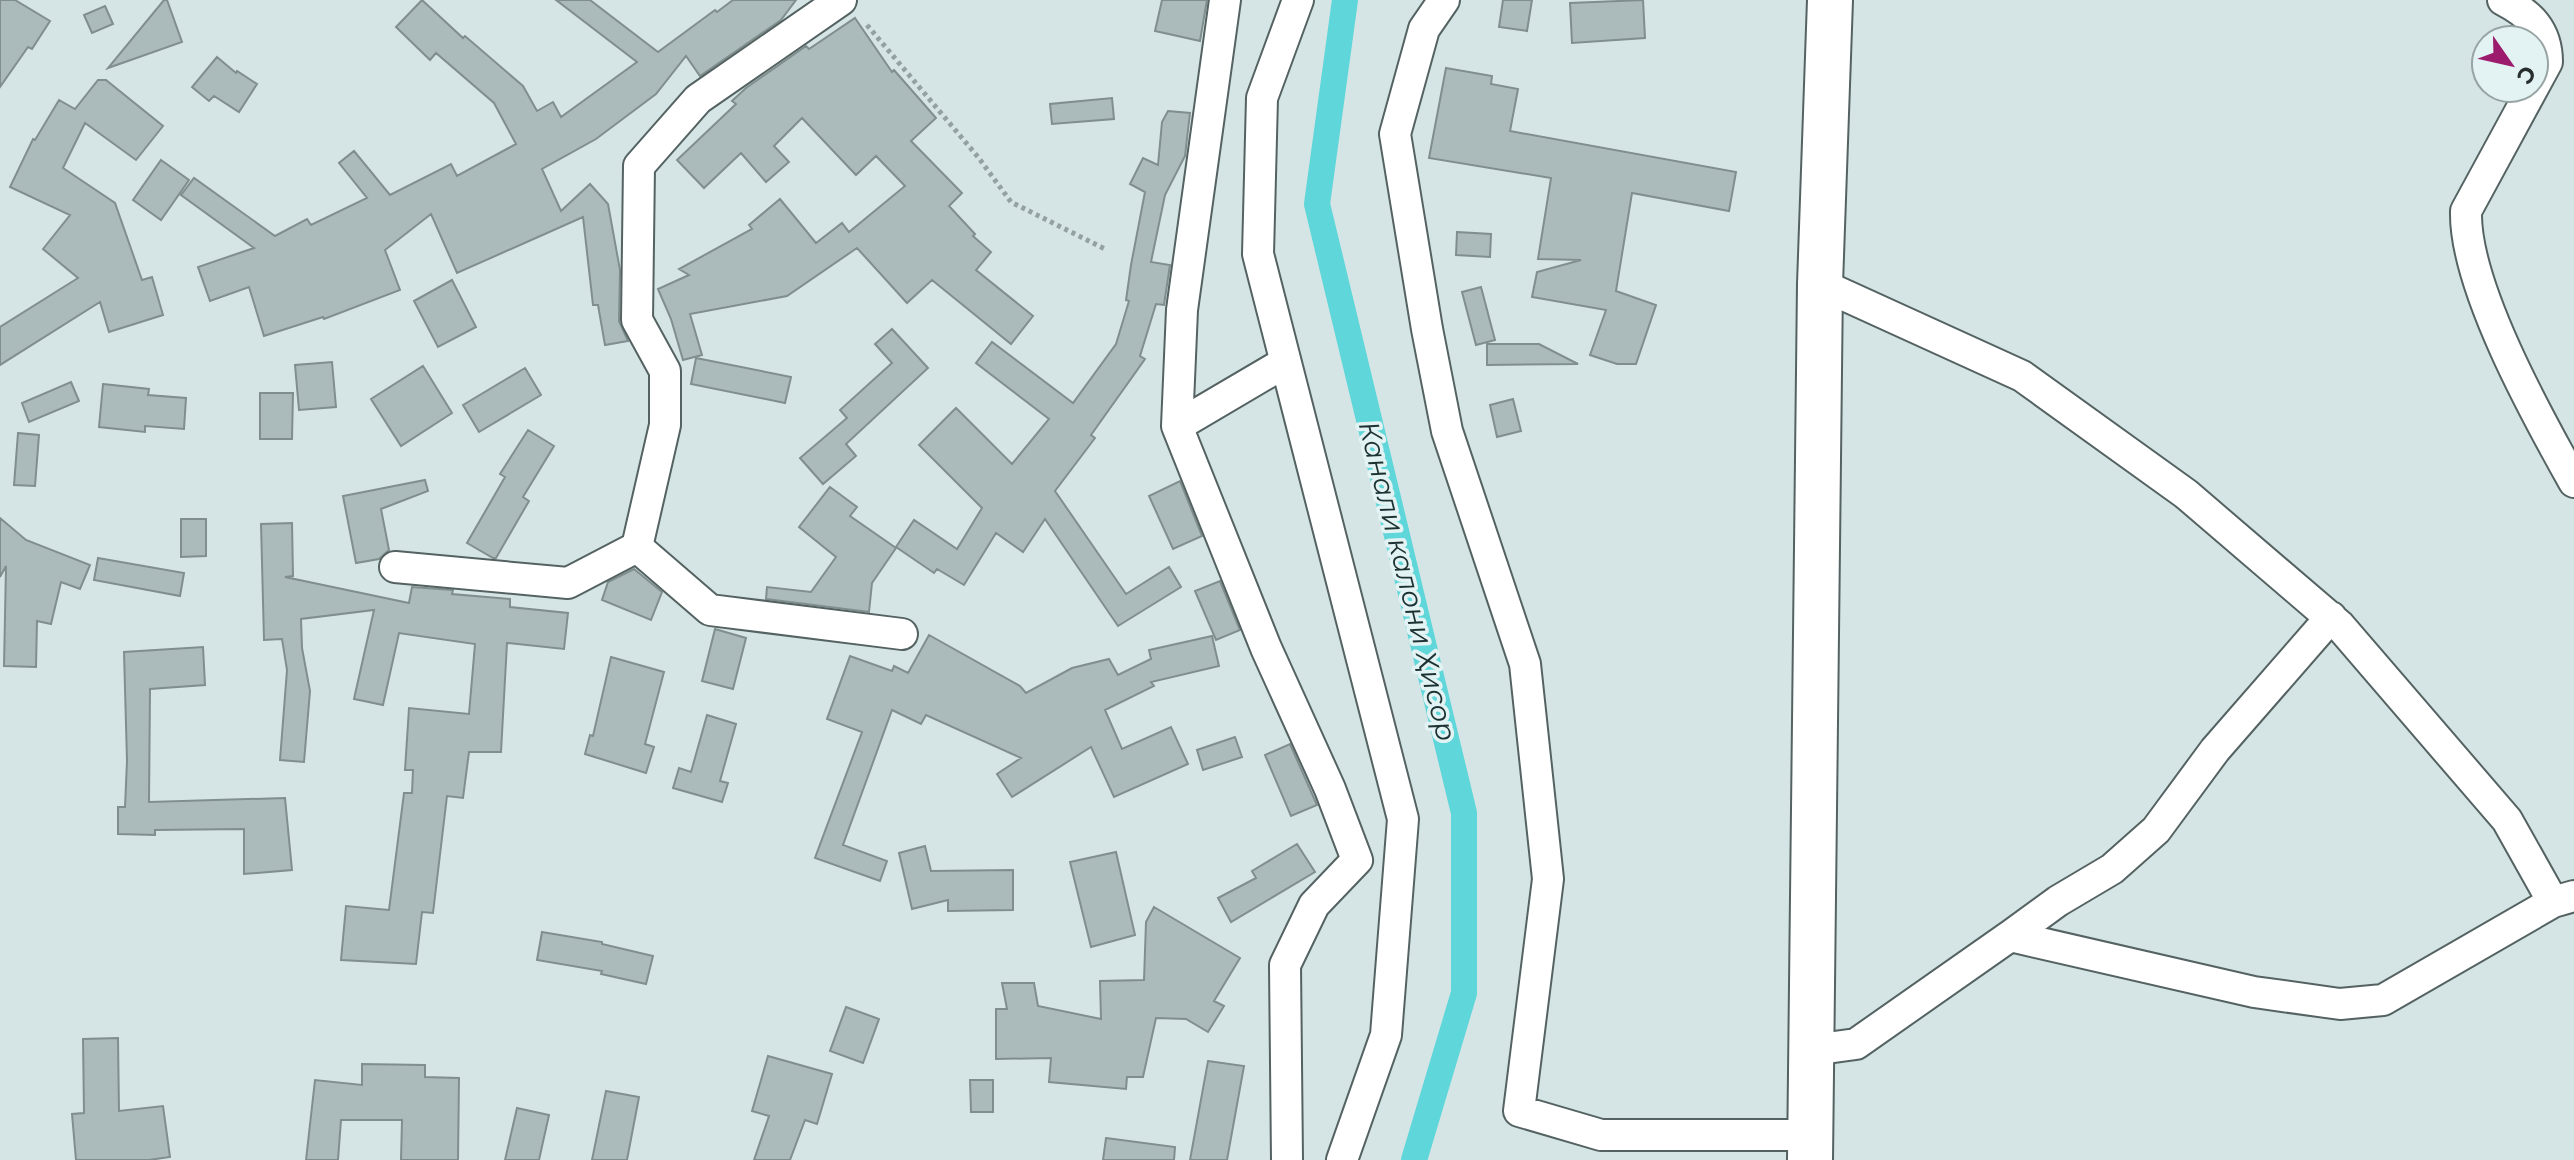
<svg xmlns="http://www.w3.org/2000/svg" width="2574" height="1160" font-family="Montserrat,sans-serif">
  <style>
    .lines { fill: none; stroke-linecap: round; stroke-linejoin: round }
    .canal { stroke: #5fd6d9; stroke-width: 26 }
    .building { fill: #abbaba; stroke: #808e8e; stroke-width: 2 }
    .street-casing { stroke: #546262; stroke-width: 34 }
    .secondary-casing { stroke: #546262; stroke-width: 48 }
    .path { stroke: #94a1a1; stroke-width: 5; stroke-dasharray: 4 4; stroke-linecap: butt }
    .street { stroke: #fff; stroke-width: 30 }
    .secondary { stroke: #fff; stroke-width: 44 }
    .labels { text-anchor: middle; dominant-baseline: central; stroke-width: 7; stroke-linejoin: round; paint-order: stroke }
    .water-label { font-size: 28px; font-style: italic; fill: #1c3132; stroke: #e3f3f3 }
  </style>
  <rect width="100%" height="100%" fill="#d5e5e5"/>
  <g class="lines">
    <!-- canal -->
    <path class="canal" d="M 1345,0 L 1317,204 L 1464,813 L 1464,993 L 1414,1160"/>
  </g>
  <!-- building -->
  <path class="building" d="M 0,0 L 15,0 L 50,21 L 32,49 L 28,47 L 0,87 Z
    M 164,0 L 167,0 L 182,42 L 108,68 Z
    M 422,0 L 463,38 L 465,36 L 523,86 L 537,111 L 553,102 L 561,117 L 637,62 L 556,0 L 590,0 L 658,52 L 715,10 L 717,12 L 733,0 L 796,0 L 781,20 L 700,76 L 686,56 L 656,94 L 596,139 L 542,169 L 561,211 L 590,184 L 608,204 L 620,270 L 619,321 L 628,341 L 605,345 L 598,305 L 593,305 L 583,217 L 457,273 L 431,214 L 385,250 L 400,290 L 324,319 L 323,317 L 264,336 L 249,287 L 210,301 L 198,267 L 254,248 L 181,195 L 194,178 L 275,236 L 307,219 L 311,225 L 367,198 L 339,163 L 354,151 L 390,195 L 451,164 L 457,176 L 516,144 L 494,103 L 436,53 L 430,60 L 396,27 Z
    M 1162,0 L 1207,0 L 1200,41 L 1155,31 Z
    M 1503,0 L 1532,0 L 1527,31 L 1499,27 Z
    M 1643,0 L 1645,38 L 1572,43 L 1570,3 Z
    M 105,6 L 113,24 L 92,33 L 84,15 Z
    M 855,18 L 892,72 L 894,70 L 936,118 L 911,141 L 962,193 L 949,206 L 975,234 L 973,236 L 991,252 L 976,270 L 1033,316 L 1011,344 L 932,280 L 907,303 L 857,248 L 787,296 L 690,314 L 702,355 L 683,360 L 671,319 L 658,289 L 689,275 L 679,269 L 752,229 L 749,225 L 780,199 L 816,243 L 842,223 L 849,232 L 905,186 L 876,156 L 856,175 L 802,118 L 774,146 L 789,162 L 766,182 L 741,153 L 704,188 L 677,160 L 736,104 L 732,101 L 746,88 L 806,46 L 809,49 Z
    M 217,57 L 236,73 L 237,71 L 257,84 L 239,112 L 214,96 L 209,101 L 192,87 Z
    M 1446,68 L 1492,76 L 1491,84 L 1518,89 L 1510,131 L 1736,172 L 1729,211 L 1632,193 L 1616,291 L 1656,305 L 1636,364 L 1617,364 L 1590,355 L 1606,310 L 1532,297 L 1537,272 L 1581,260 L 1538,259 L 1551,178 L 1429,158 Z
    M 98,80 L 106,80 L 163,126 L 136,160 L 85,123 L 63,168 L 115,203 L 142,280 L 152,277 L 163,315 L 109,332 L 100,302 L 0,365 L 0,327 L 78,278 L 43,249 L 70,215 L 10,187 L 33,139 L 35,140 L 59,100 L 75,109 Z
    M 1112,98 L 1114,119 L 1052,124 L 1050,104 Z
    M 1168,111 L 1190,113 L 1185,156 L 1165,195 L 1151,262 L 1170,265 L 1164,305 L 1156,304 L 1140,356 L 1145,359 L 1091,435 L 1095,438 L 1055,491 L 1126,594 L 1169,567 L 1181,587 L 1118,626 L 1045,519 L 1023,552 L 996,533 L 964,585 L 937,569 L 934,573 L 896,547 L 914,520 L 957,549 L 982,508 L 919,445 L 956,408 L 1012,464 L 1049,419 L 976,363 L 992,342 L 1073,403 L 1116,344 L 1129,301 L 1126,300 L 1131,265 L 1145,192 L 1130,184 L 1143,158 L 1158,165 L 1162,122 Z
    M 161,160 L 189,180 L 161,220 L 133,200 Z
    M 1457,232 L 1491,234 L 1490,257 L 1456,255 Z
    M 452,280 L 476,327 L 438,347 L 414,301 Z
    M 1481,287 L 1495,340 L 1476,345 L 1462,292 Z
    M 892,329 L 928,368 L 846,444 L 856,456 L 823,484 L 800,458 L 847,418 L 840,410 L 892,363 L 875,344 Z
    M 1487,344 L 1539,344 L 1578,364 L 1487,365 Z
    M 696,358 L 791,377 L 785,403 L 691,384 Z
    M 332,362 L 336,407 L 299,410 L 295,365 Z
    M 423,366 L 452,413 L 401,446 L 371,399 Z
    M 525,368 L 541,395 L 479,432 L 463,405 Z
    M 71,382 L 79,401 L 29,422 L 22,403 Z
    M 103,384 L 149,389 L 148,395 L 186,398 L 184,429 L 145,426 L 145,432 L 99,427 Z
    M 260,393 L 293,393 L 292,439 L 260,439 Z
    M 1513,399 L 1521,431 L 1497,437 L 1490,405 Z
    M 528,430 L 554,446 L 523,497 L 529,501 L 496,558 L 493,558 L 467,543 L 505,477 L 500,474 Z
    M 18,433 L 39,435 L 35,486 L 14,485 Z
    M 425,480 L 428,491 L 381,509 L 389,550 L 379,559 L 356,563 L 343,496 Z
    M 1180,481 L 1202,536 L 1173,549 L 1149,496 Z
    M 830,487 L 857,507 L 850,516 L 896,548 L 872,583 L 869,612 L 766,599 L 767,587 L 811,592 L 836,557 L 799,527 Z
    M 0,518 L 26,540 L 90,565 L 80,589 L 61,582 L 51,624 L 37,621 L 36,667 L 4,666 L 6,566 L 0,577 Z
    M 181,519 L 206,519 L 206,556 L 181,557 Z
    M 292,523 L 293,576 L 285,577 L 409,603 L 412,587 L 453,590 L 452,594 L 510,599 L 510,607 L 568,613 L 564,649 L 507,643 L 501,752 L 469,752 L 463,798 L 447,796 L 433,913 L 422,912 L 416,964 L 341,960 L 346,906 L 389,910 L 404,793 L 412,793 L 413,770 L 405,770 L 409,708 L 469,714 L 475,644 L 399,633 L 383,705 L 354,699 L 374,610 L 301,619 L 302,648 L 310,691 L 304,762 L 280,760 L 287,670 L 282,639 L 264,640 L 261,524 Z
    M 98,558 L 184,573 L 180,596 L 94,580 Z
    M 634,569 L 662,592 L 651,620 L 602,600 L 608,582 Z
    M 1220,581 L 1240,630 L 1216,640 L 1195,591 Z
    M 715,629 L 746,638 L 733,689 L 702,681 Z
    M 929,635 L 1020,686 L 1026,693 L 1072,668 L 1109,659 L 1118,675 L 1151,659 L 1149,650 L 1212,636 L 1219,666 L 1151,682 L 1154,686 L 1105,710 L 1122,749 L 1171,727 L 1188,764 L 1114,797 L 1091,747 L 1012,797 L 997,774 L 1021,758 L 926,715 L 921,724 L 892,710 L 843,845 L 887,861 L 880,881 L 815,858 L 862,732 L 827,719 L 850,656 L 892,671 L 894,666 L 908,673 Z
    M 203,647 L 205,685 L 150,689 L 149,802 L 285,798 L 292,870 L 244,874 L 244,829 L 155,830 L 155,835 L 118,834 L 118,807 L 125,807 L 127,761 L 124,652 Z
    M 611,657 L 664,672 L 645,744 L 654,747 L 646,773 L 585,754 L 590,735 L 593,736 Z
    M 707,715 L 736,724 L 720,781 L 728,783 L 722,802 L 673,788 L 679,768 L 691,772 Z
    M 1235,737 L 1242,757 L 1203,770 L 1197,750 Z
    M 1290,744 L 1317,805 L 1291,816 L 1265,755 Z
    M 1297,844 L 1315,872 L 1231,922 L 1218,898 L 1256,878 L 1252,871 Z
    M 925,846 L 931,871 L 1013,870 L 1013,910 L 948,911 L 948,900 L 912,909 L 899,853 Z
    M 1116,852 L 1135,935 L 1091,947 L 1070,862 Z
    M 1154,907 L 1240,958 L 1214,1001 L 1224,1006 L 1208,1032 L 1186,1019 L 1156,1018 L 1143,1077 L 1127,1077 L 1126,1089 L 1049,1082 L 1051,1058 L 996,1059 L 996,1009 L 1007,1009 L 1002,983 L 1034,983 L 1038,1006 L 1101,1019 L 1100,981 L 1144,980 L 1146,922 Z
    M 542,932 L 602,942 L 602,944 L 653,956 L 646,984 L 601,974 L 602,971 L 537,960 Z
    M 846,1007 L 879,1019 L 863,1063 L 830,1051 Z
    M 118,1038 L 119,1111 L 163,1106 L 170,1157 L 149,1160 L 76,1160 L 72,1114 L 84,1113 L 83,1039 Z
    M 768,1056 L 832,1074 L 817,1124 L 805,1120 L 790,1160 L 754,1160 L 769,1116 L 752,1111 Z
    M 1208,1061 L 1244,1066 L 1227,1160 L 1190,1160 Z
    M 362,1064 L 425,1065 L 425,1077 L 459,1078 L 458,1160 L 401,1160 L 402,1120 L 341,1120 L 338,1160 L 306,1160 L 315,1080 L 362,1085 Z
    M 970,1080 L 993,1080 L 993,1112 L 971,1112 Z
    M 606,1091 L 639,1097 L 627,1160 L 592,1160 Z
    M 517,1108 L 549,1115 L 539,1160 L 505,1160 Z
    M 1106,1138 L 1175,1147 L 1174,1160 L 1103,1160 Z"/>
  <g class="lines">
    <!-- street casing -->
    <g class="street-casing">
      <path id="street" d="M 841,0 L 698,99 L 639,166 L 637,320 L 665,371 L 665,425 L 637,547 L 710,610 L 902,634
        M 1225,0 L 1182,310 L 1177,426 L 1266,648 L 1330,789 L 1357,860 L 1314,905 L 1285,965 L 1287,1160
        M 1298,0 L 1262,98 L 1258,254 L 1403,819 L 1386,1035 L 1342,1160
        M 1444,0 L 1424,29 L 1395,134 L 1427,329 L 1447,431 L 1525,664 L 1548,879 L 1519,1111 L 1601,1135 L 1810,1135
        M 2503,0 C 2530,14 2547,30 2547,62 L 2466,211 C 2464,285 2537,416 2574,482
        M 1820,284 L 2022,376 L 2186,494 L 2340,626 L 2507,820 L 2553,902
        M 1177,426 L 1284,363
        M 395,567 L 568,583 L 637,547
        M 2010,936 L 2058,901 L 2112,869 L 2156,830 L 2215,750 L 2331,617
        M 1812,1050 L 1856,1044 L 2010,936 L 2254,992 L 2340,1004 L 2383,1000 L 2553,902 L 2574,896"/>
    </g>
    <!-- secondary casing -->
    <g class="secondary-casing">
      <path id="secondary" d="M 1810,1160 L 1820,284 L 1830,0"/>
    </g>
    <!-- path -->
    <path class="path" d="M 867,25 L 978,157 L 1011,202 L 1107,250"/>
    <!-- street -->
    <use href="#street" class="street"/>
    <!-- secondary -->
    <use href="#secondary" class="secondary"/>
  </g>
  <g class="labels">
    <!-- water labels -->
    <g class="water-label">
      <text transform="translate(1408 581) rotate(76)">Канали калони Ҳисор</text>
    </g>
  </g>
  <!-- north arrow -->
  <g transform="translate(2510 64) rotate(124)"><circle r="38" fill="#e3f3f3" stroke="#98a4a4" stroke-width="2"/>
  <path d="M0-6L14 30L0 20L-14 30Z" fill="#9d1b6d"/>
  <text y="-12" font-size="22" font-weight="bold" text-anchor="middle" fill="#282e2e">С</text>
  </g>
</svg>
